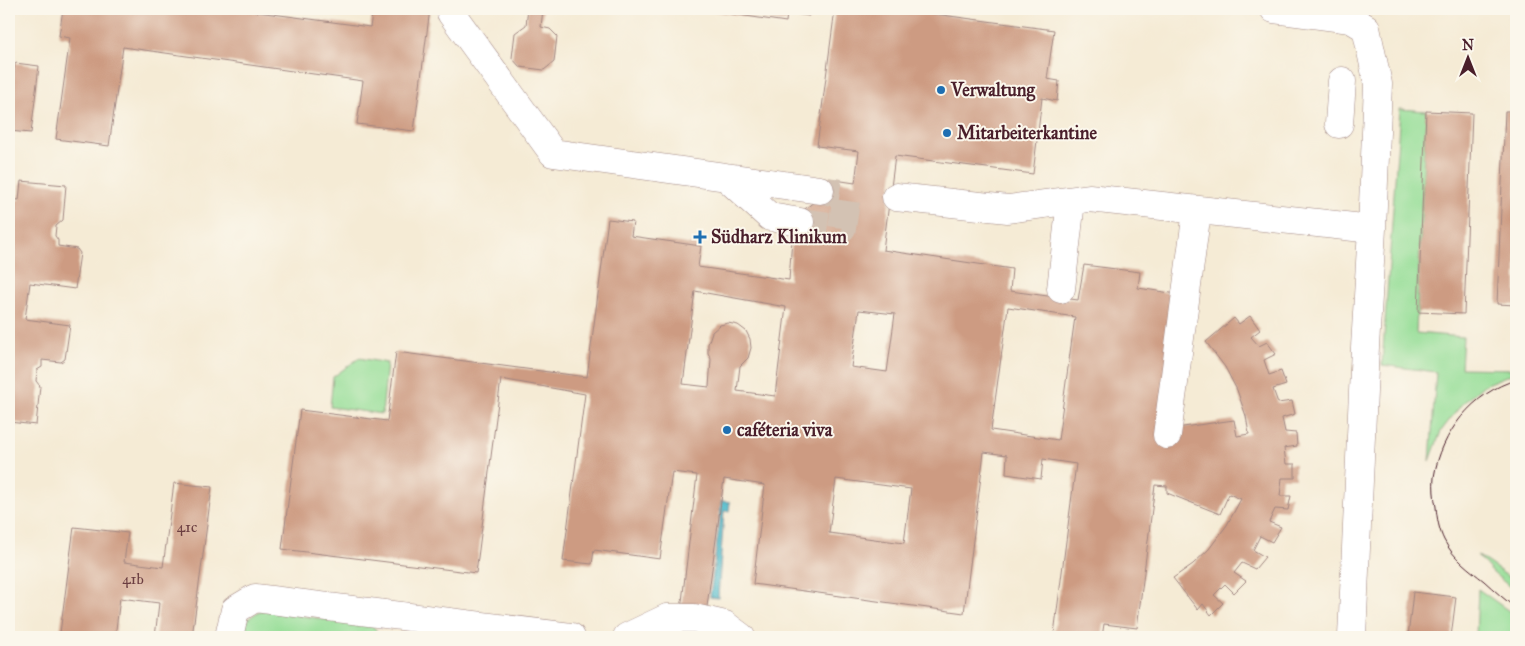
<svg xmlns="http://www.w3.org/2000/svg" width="1525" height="646" font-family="'IM FELL Great Primer',serif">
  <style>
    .green { fill: #97de98; stroke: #707e62 }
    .water { fill: #4eb9ca; stroke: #4c6c7a }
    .building { fill: #cd9b82; fill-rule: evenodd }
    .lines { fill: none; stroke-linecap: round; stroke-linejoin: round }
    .minor-tunnel { stroke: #d3c2b3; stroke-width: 28; stroke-dasharray: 28 14; stroke-linecap: butt }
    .minor-casing { stroke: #a08580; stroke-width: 29 }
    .minor { stroke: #fff; stroke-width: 28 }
    .tram { stroke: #4a1f2b; stroke-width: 1 }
    .poi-dot { fill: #1f6fb2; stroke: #fbf7ec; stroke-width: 2 }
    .labels { text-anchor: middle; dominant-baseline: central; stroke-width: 4; stroke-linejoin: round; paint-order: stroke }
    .number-label { font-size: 15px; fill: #6b3e41 }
    .poi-label { font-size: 18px; font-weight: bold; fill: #4a1f2b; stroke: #fbf7ec; text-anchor: start }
  </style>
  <rect width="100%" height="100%" fill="#fbf7ec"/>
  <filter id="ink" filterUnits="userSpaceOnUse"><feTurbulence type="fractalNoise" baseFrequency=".02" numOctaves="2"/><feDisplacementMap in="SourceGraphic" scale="10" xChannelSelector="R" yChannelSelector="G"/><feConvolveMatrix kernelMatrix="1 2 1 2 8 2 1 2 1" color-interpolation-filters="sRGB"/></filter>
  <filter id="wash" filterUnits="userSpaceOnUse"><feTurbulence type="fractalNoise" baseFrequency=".0096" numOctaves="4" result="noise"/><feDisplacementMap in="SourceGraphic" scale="20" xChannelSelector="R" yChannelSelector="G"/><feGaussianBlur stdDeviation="1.12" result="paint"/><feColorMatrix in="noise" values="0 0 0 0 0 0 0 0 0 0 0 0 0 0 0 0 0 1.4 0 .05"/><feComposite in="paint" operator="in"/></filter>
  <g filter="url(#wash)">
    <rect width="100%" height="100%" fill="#f5ebd5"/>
    <!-- green -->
    <path class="green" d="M 1400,109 L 1426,111 L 1416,333 L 1463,337 L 1461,368 L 1516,369 L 1516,372 L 1484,385 L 1462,404 L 1441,431 L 1430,461 L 1436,372 L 1382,365 Z
      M 359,358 L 387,363 L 382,414 L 330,407 L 333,377 Z
      M 1477,555 L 1516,582 L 1516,592 L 1492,572 Z
      M 1478,589 L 1516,616 L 1516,637 L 1476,637 Z
      M 261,610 L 373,626 L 381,637 L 239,637 C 243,622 248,618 261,610 Z"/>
    <!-- water -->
    <path class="water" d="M 721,501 L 730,502 L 729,511 L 724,511 L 718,598 L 710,597 L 721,511 L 720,510 Z"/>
    <g id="blocks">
      <!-- building -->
      <path class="building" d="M 63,9 L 235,9 L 370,27 L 373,9 L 430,9 L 414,131 L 357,124 L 363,81 L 123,47 L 109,146 L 56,139 L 70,38 L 59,36 Z
        M 528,9 L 543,9 L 541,27 L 550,29 L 557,36 L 554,62 L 544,70 L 520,67 L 512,58 L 515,33 L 526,25 Z
        M 713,9 L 810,9 L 809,16 L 787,13 L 786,22 L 712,11 Z
        M 835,9 L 897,9 L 1054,30 L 1047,79 L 1059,81 L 1057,101 L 1042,98 L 1033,174 L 895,156 L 883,250 L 1012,269 L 1010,291 L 1078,300 L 1084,265 L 1140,272 L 1138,288 L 1177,294 L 1176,428 L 1234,420 L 1237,436 L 1249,434 L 1246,416 L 1237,390 L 1225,367 L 1206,342 L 1234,318 L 1239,324 L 1250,316 L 1260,330 L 1251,337 L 1259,346 L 1267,342 L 1276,354 L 1264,360 L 1269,375 L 1281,371 L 1286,385 L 1273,389 L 1278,403 L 1292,401 L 1295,414 L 1282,418 L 1285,432 L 1296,433 L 1297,446 L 1284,448 L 1286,464 L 1295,464 L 1295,478 L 1282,478 L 1280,496 L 1291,496 L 1288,510 L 1275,509 L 1269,522 L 1281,527 L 1272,542 L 1260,536 L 1253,550 L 1265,557 L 1255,569 L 1242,563 L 1234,573 L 1246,581 L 1234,593 L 1225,584 L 1214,595 L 1223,603 L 1211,615 L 1203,604 L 1198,610 L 1173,578 L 1193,564 L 1209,549 L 1227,525 L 1241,499 L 1229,494 L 1220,514 L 1167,493 L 1167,486 L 1155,485 L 1137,628 L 1104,624 L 1102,637 L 1075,637 L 1054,634 L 1076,464 L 1043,459 L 1041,479 L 1006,474 L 1007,455 L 984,452 L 964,613 L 753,584 L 765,485 L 724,479 L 706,614 L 681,610 L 697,475 L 672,472 L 660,559 L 594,550 L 592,564 L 563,561 L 585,394 L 501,379 L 476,573 L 282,549 L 300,410 L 387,421 L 396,352 L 587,377 L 608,219 L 633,222 L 631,236 L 701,246 L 698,267 L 789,280 L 792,239 L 798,239 L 801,212 L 819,198 L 822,178 L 855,183 L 859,151 L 817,146 ZM 695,291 L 786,307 L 775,396 L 737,391 L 740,366 L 748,358 L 751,348 L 750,339 L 746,331 L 738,325 L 728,323 L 720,325 L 712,332 L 708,344 L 708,353 L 711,359 L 709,387 L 683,384 ZM 1008,307 L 1075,317 L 1058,440 L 991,430 ZM 859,310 L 895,314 L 887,372 L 851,367 ZM 836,479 L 911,489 L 904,543 L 829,533 Z
        M 15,63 L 39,66 L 31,133 L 9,131 L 9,112 Z
        M 1426,111 L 1472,113 L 1464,314 L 1418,312 Z
        M 1505,111 L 1516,111 L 1516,305 L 1497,304 Z
        M 21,181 L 66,185 L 63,220 L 56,226 L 55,236 L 58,240 L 58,246 L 77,249 L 80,253 L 75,289 L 30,283 L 25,319 L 70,325 L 65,359 L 61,362 L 42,360 L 42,367 L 37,370 L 36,381 L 40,386 L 36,425 L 9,422 L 9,199 L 19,200 Z
        M 174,483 L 212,487 L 192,637 L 155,637 L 159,603 L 120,598 L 115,637 L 93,637 L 60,633 L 74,527 L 128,533 L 124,562 L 163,567 Z
        M 1413,592 L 1456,597 L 1451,637 L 1408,637 Z"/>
    </g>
  </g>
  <g filter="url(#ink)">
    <use href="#blocks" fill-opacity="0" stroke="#a08580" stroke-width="1"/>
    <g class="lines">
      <!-- minor-tunnel -->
      <path class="minor-tunnel" d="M 800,222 L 842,228 L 847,194 L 820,190"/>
      <!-- minor casing -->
      <g class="minor-casing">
        <path id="minor" d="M 452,9 L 451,13 L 553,153 L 726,177
          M 1274,9 L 1351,19 L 1366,28 L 1378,84 L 1372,229 L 1365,347 L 1352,637
          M 1339,124 L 1342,81
          M 896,197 L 1008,209 L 1089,198 L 1372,229
          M 800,222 L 770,217 L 726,177 L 820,190
          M 1061,289 L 1071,201
          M 1167,435 L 1197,211
          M 229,637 L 235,610 L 255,598 L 571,637
          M 627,637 L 667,618 L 694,618 L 725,625 L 741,637"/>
      </g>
      <!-- minor -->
      <use href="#minor" class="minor"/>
      <!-- tram -->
      <path class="tram" d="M 1516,380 C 1473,392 1441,433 1434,477 C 1433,487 1434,497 1436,507 C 1437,518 1439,530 1444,540 C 1453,558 1469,569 1484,581 C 1494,590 1505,600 1516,608"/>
    </g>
  </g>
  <!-- markers -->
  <g class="poi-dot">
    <circle cx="941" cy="90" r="5"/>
    <circle cx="947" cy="133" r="5"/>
    <path d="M697.5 229.5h5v5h5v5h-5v5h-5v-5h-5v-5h5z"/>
    <circle cx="727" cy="430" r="5"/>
  </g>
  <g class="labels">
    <!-- number labels -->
    <g class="number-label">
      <text x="187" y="527">41c</text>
      <text x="133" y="579">41b</text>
    </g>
    <!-- poi labels -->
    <g class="poi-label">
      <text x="951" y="90">Verwaltung</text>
      <text x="957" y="133">Mitarbeiterkantine</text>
      <text x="711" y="237">Südharz Klinikum</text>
      <text x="737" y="430">caféteria viva</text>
    </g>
  </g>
  <!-- margin -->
  <rect width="1525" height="646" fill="none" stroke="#fbf7ec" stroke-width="30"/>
  <!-- north arrow -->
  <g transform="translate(1468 58)" stroke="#fbf7ec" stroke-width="4" paint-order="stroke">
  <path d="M0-4L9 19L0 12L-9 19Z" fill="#4a1f2b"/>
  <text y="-8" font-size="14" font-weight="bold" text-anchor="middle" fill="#4a1f2b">N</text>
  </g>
</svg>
